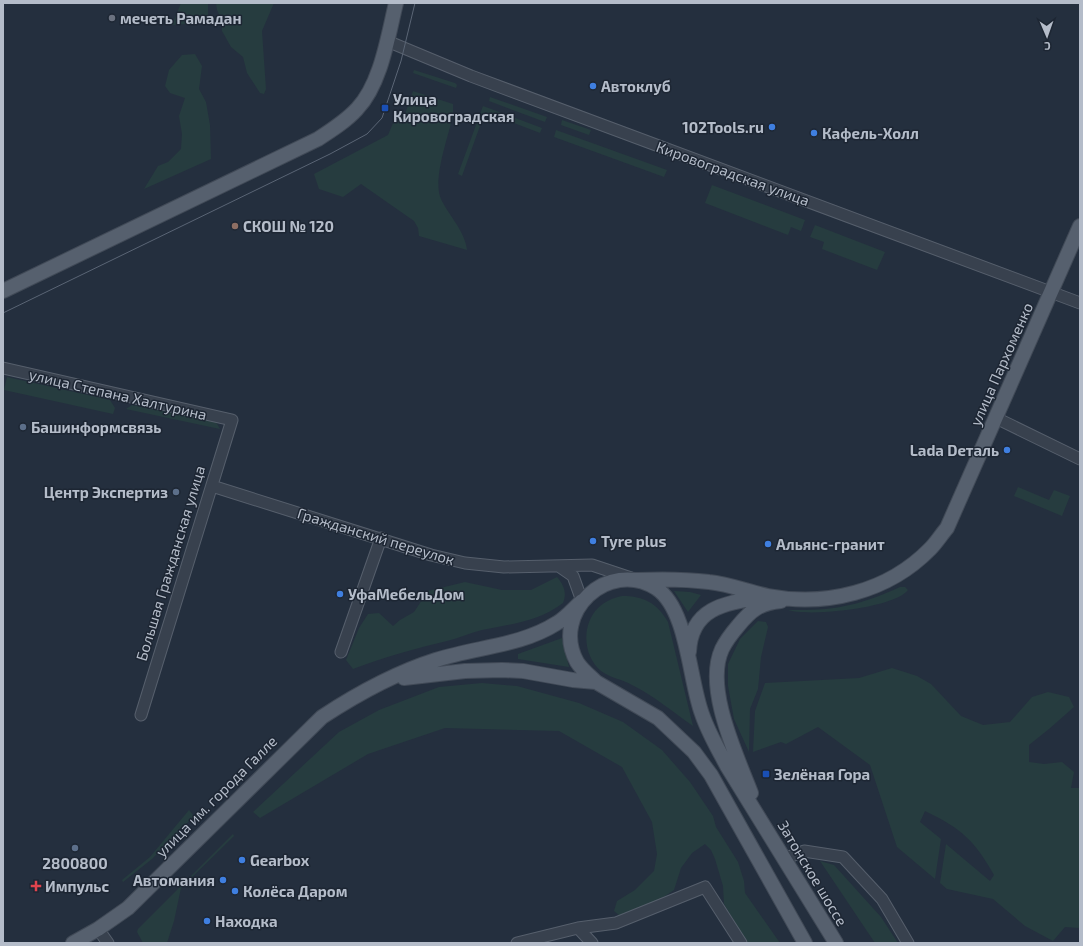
<svg xmlns="http://www.w3.org/2000/svg" width="1083" height="946" font-family="'Exo 2',sans-serif">
  <style>
    .green { fill: #263c3f }
    .lines { fill: none; stroke-linecap: round; stroke-linejoin: round }
    .minor-casing { stroke: #565f6c; stroke-width: 13 }
    .major-casing { stroke: #414a57; stroke-width: 16 }
    .minor { stroke: #38414e; stroke-width: 11 }
    .major { stroke: #56606e; stroke-width: 14 }
    .tram { stroke: #5a6575; stroke-width: 1 }
    .worship-dot { fill: #6b7280; stroke: #1d2633; stroke-width: 1.5 }
    .shop-dot { fill: #3f7fe0; stroke: #1d2633; stroke-width: 1.5 }
    .transit-dot { fill: #1a4fb4; stroke: #1d2633; stroke-width: 1.5 }
    .education-dot { fill: #8d6e63; stroke: #1d2633; stroke-width: 1.5 }
    .service-dot { fill: #5c6f8a; stroke: #1d2633; stroke-width: 1.5 }
    .health-dot { fill: #e0444e; stroke: #1d2633; stroke-width: 1.5 }
    .labels { text-anchor: middle; dominant-baseline: central; stroke-width: 3; stroke-linejoin: round; paint-order: stroke }
    .poi-label { font-size: 15px; font-weight: bold; fill: #b4bcc9; stroke: #1d2633; text-anchor: start }
    .street-label { font-size: 15px; fill: #b4bcc9; stroke: #1d2633 }
  </style>
  <rect width="100%" height="100%" fill="#242f3e"/>
  <!-- green -->
  <path class="green" d="M 181,3 L 208,3 L 208,20 L 203,23 L 172,25 Z
    M 216,3 L 274,3 L 262,31 L 266,89 L 264,94 L 260,93 L 247,73 L 243,57 L 231,47 L 222,31 L 222,20 L 217,10 Z
    M 195,54 L 202,66 L 199,89 L 206,102 L 210,125 L 211,159 L 144,189 L 158,166 L 168,162 L 181,149 L 182,134 L 179,116 L 185,98 L 170,93 L 165,86 L 169,70 L 182,55 Z
    M 414,70 L 455,83 L 457,85 L 456,88 L 413,73 Z
    M 413,91 L 453,104 L 453,115 C 449,135 432,180 441,199 C 449,216 465,231 467,250 L 419,236 L 418,228 L 414,221 L 361,184 L 343,197 L 319,189 L 314,174 L 388,135 L 396,116 L 405,114 Z
    M 490,97 L 547,117 L 545,122 L 489,101 Z
    M 483,106 L 542,128 L 540,133 L 485,112 L 462,176 L 458,174 Z
    M 562,120 L 591,130 L 589,135 L 561,125 Z
    M 556,130 L 667,170 L 664,177 L 554,137 Z
    M 712,185 L 805,220 L 801,231 L 791,227 L 788,235 L 705,203 Z
    M 815,225 L 885,252 L 877,270 L 822,249 L 824,242 L 810,237 Z
    M 7,377 L 110,400 L 115,408 L 113,414 L 4,390 Z
    M 132,405 L 216,422 L 220,429 L 126,409 Z
    M 1018,487 L 1049,500 L 1054,490 L 1070,496 L 1062,516 L 1014,496 Z
    M 557,577 C 564,585 567,593 563,603 C 538,622 511,624 482,630 C 470,633 459,638 447,641 C 414,649 384,657 353,669 L 346,660 L 359,628 L 368,614 L 379,613 L 393,626 L 400,620 L 414,612 L 428,591 L 465,582 L 502,590 L 531,590 Z
    M 900,587 L 905,587 L 908,590 C 895,608 809,617 788,610 C 834,611 858,606 900,587 Z
    M 674,591 L 690,592 L 701,595 L 688,612 Z
    M 622,596 C 644,596 657,603 668,622 L 693,726 C 673,712 654,696 632,685 C 622,679 610,678 601,671 C 583,656 581,625 598,608 C 605,601 613,598 622,596 Z
    M 758,621 L 766,622 L 768,627 L 761,657 L 758,689 L 750,709 L 749,752 L 734,719 L 728,686 L 728,664 L 740,639 Z
    M 562,638 L 569,667 L 518,659 L 518,654 Z
    M 892,668 L 917,676 L 931,684 L 961,716 L 983,725 L 1010,722 L 1032,697 L 1048,692 L 1069,697 L 1074,707 L 1049,729 L 1029,745 L 1029,762 L 1044,764 L 1062,762 L 1074,772 L 1071,788 L 1080,788 L 1080,928 L 1065,927 L 1053,941 L 1025,926 L 993,899 L 947,889 L 940,883 L 946,844 L 990,881 L 994,875 C 975,841 961,828 925,811 L 920,822 L 941,839 L 935,879 L 897,847 L 870,765 L 818,727 L 786,744 L 781,742 L 753,752 L 755,711 L 765,683 L 859,678 Z
    M 482,683 L 517,686 L 579,703 L 623,722 L 662,750 L 690,782 L 713,816 L 716,827 L 738,862 L 744,881 L 745,893 L 780,943 L 747,943 L 724,904 L 723,886 L 715,859 L 711,850 L 705,844 L 692,853 L 681,868 L 674,890 L 652,905 L 620,916 L 614,911 L 617,901 L 635,890 L 654,871 L 657,854 L 652,822 L 622,767 L 559,731 L 445,728 L 368,754 L 260,818 L 253,812 L 339,732 L 379,710 L 439,687 Z
    M 189,810 L 194,816 L 152,859 L 123,882 L 122,880 L 150,857 Z
    M 233,834 L 234,836 L 181,888 L 174,921 L 167,943 L 143,943 L 137,932 L 138,929 Z
    M 820,861 L 834,865 L 881,917 L 898,943 L 875,943 Z"/>
  <g class="lines">
    <!-- minor casing -->
    <g class="minor-casing">
      <path id="minor" d="M 387,41 L 471,76 L 1080,303
        M 3,368 L 232,420 L 141,715
        M 996,418 L 1080,459
        M 212,486 L 431,555 L 465,563 L 504,567 L 592,565 L 631,578
        M 560,567 L 573,576 L 582,601
        M 341,652 L 381,538
        M 784,859 L 804,851 L 843,857 L 882,899 L 908,943
        M 578,928 L 592,943
        M 98,929 L 108,943
        M 517,943 L 578,928 L 616,923 L 705,887 L 741,943"/>
    </g>
    <!-- major casing -->
    <g class="major-casing">
      <path id="major" d="M 3,291 L 318,139 C 332,130 346,121 357,109 C 381,84 388,36 396,3
        M 637,580 C 661,579 685,579 709,582 C 729,584 749,592 768,596 C 826,607 888,592 930,549 C 936,543 941,535 947,528 L 1080,226
        M 689,652 C 691,607 726,603 763,597
        M 404,678 L 465,671 L 502,670 L 523,671 L 573,680 L 596,682 L 658,718 L 694,752 L 711,775 L 805,943
        M 596,682 C 589,675 582,670 577,662 C 550,613 608,558 656,588 C 688,609 689,680 702,714 C 708,732 718,749 727,766 L 836,943
        M 751,793 C 737,756 704,688 722,649 C 726,641 732,633 738,626 C 751,610 760,603 781,601
        M 73,943 L 98,929 L 128,908 L 322,717 C 357,694 395,673 436,660 C 476,647 521,646 557,623 C 566,618 574,608 582,601"/>
    </g>
    <!-- minor -->
    <use href="#minor" class="minor"/>
    <!-- major -->
    <use href="#major" class="major"/>
    <!-- tram -->
    <path class="tram" d="M 3,313 L 330,154 L 367,134 L 382,118 L 401,61 L 415,3"/>
  </g>
  <!-- markers -->
  <circle class="worship-dot" cx="112" cy="18" r="4"/>
  <g class="shop-dot">
    <circle cx="593" cy="86" r="4"/>
    <circle cx="772" cy="127" r="4"/>
    <circle cx="814" cy="133" r="4"/>
    <circle cx="1007" cy="450" r="4"/>
    <circle cx="593" cy="541" r="4"/>
    <circle cx="768" cy="544" r="4"/>
    <circle cx="340" cy="594" r="4"/>
    <circle cx="242" cy="860" r="4"/>
    <circle cx="223" cy="880" r="4"/>
    <circle cx="235" cy="891" r="4"/>
    <circle cx="207" cy="921" r="4"/>
  </g>
  <g class="transit-dot">
    <rect x="381" y="104" width="8" height="8" rx="2"/>
    <rect x="762" y="770" width="8" height="8" rx="2"/>
  </g>
  <circle class="education-dot" cx="235" cy="226" r="4"/>
  <g class="service-dot">
    <circle cx="23" cy="427" r="4"/>
    <circle cx="176" cy="492" r="4"/>
    <circle cx="75" cy="848" r="4"/>
  </g>
  <path class="health-dot" d="M34 880h4v4h4v4h-4v4h-4v-4h-4v-4h4z"/>
  <g class="labels">
    <!-- poi labels -->
    <g class="poi-label">
      <text x="120" y="18">мечеть Рамадан</text>
      <text x="601" y="86">Автоклуб</text>
      <text x="393" y="99">Улица<tspan x="393" dy="17">Кировоградская</tspan></text>
      <text x="764" y="127" text-anchor="end">102Tools.ru</text>
      <text x="822" y="133">Кафель-Холл</text>
      <text x="243" y="226">СКОШ № 120</text>
      <text x="31" y="427">Башинформсвязь</text>
      <text x="999" y="450" text-anchor="end">Lada Dеталь</text>
      <text x="168" y="492" text-anchor="end">Центр Экспертиз</text>
      <text x="601" y="541">Tyre plus</text>
      <text x="776" y="544">Альянс-гранит</text>
      <text x="348" y="594">УфаМебельДом</text>
      <text x="774" y="774">Зелёная Гора</text>
      <text x="250" y="860">Gearbox</text>
      <text x="75" y="863" text-anchor="middle">2800800</text>
      <text x="215" y="880" text-anchor="end">Автомания</text>
      <text x="45" y="886">Импульс</text>
      <text x="243" y="891">Колёса Даром</text>
      <text x="215" y="921">Находка</text>
    </g>
    <!-- street labels -->
    <g class="street-label">
      <text transform="translate(733 173) rotate(20)">Кировоградская улица</text>
      <text transform="translate(1001 364) rotate(-66)">улица Пархоменко</text>
      <text transform="translate(118 394) rotate(13)">улица Степана Халтурина</text>
      <text transform="translate(376 536) rotate(17)">Гражданский переулок</text>
      <text transform="translate(170 563) rotate(-73)">Большая Гражданская улица</text>
      <text transform="translate(216 796) rotate(-45)">улица им. города Галле</text>
      <text transform="translate(813 873) rotate(59)">Затонское шоссе</text>
    </g>
  </g>
  <!-- border -->
  <rect width="1083" height="946" fill="none" stroke="#b4bcc9" stroke-width="8"/>
  <!-- north arrow -->
  <g transform="translate(1047 36) rotate(178)" stroke="#1d2633" stroke-width="3" paint-order="stroke">
  <path d="M0-3L7 15L0 10L-7 15Z" fill="#b4bcc9"/>
  <text y="-6" font-size="11" font-weight="bold" text-anchor="middle" fill="#b4bcc9">С</text>
  </g>
</svg>
